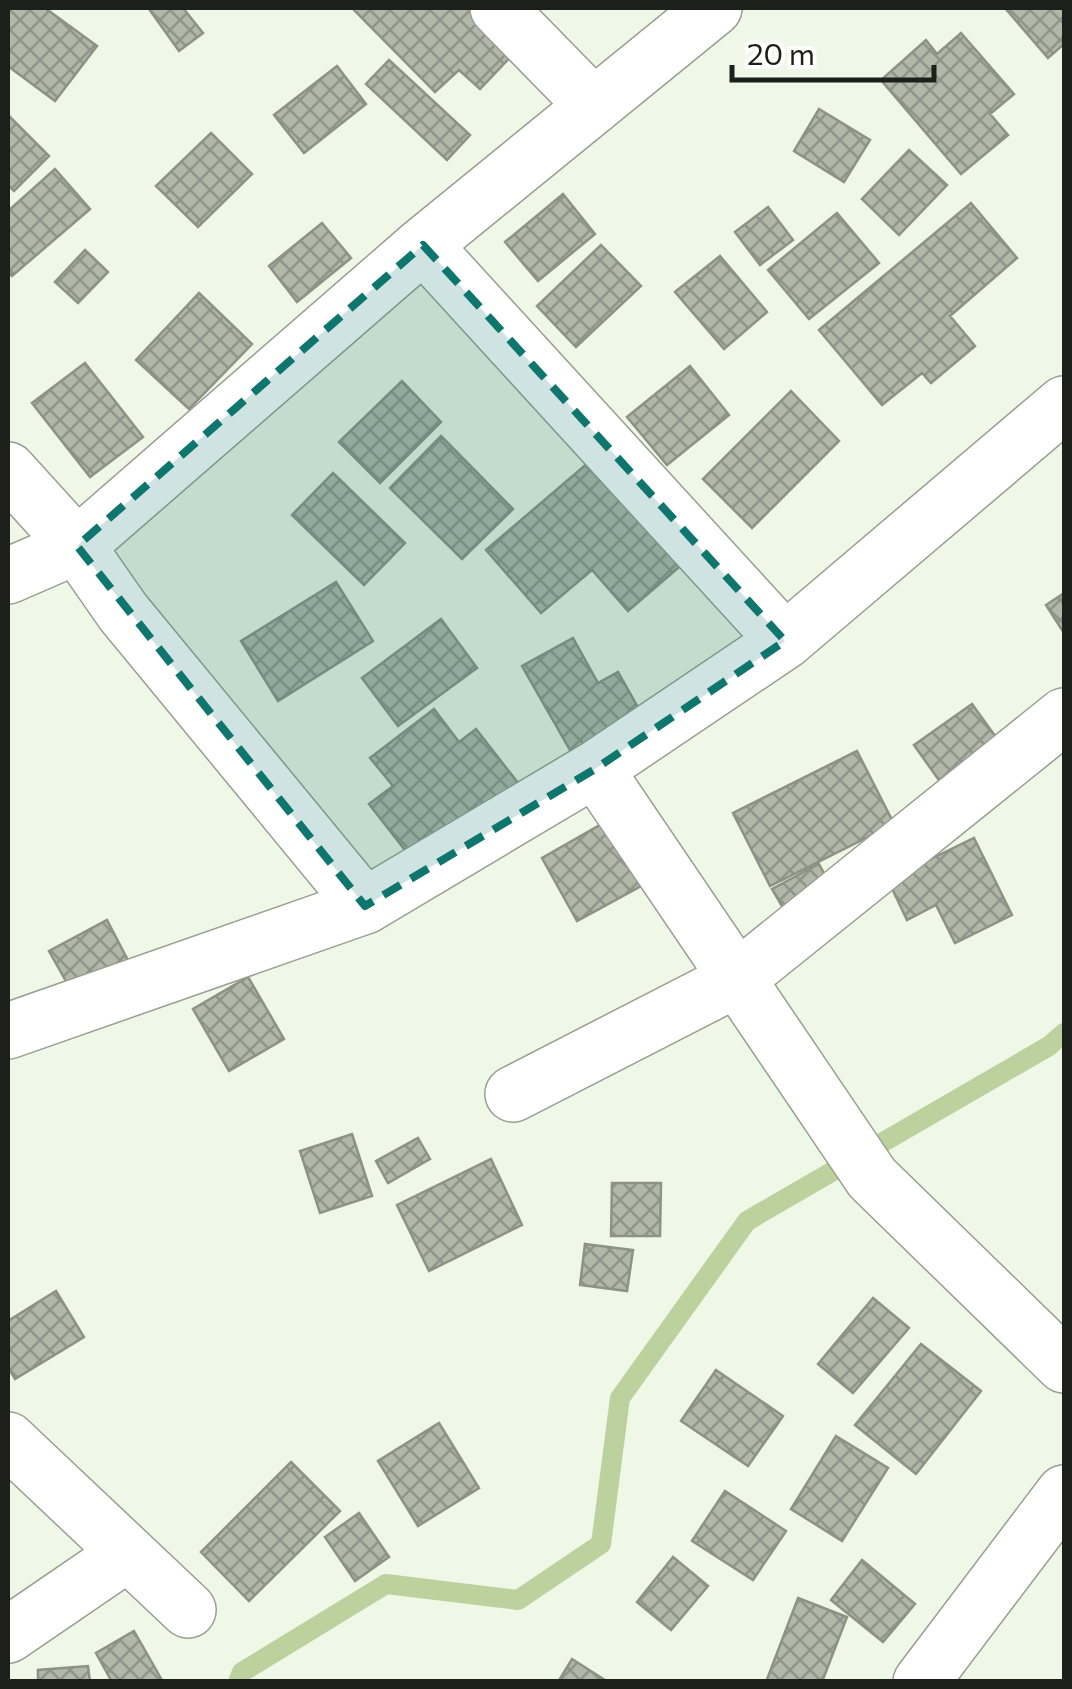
<svg xmlns="http://www.w3.org/2000/svg" width="1072" height="1689" font-family="Commissioner,sans-serif">
  <style>
    .lines { fill: none; stroke-linecap: round; stroke-linejoin: round }
    .stream { stroke: #bcd29e; stroke-width: 20 }
    .building { fill: url(#building-cross-hatch); stroke: #8d9384; stroke-width: 2.5 }
    .minor-casing { stroke: #999f90; stroke-width: 58 }
    .minor { stroke: #fff; stroke-width: 55 }
    .marked { fill: #0f766e; fill-opacity: 0.2; stroke: #0f766e; stroke-width: 8; stroke-dasharray: 20 12; stroke-linejoin: round }
  </style>
  <defs>
    <pattern id="building-cross-hatch" width="8" height="8" patternUnits="userSpaceOnUse" patternTransform="scale(2.5)"><rect width="8" height="8" fill="#b1b8a8"/><path d="M0 0l8 8M0 8l8-8" fill="none" stroke="#8f9588"/></pattern>
  </defs>
  <rect width="100%" height="100%" fill="#eff7e6"/>
  <g class="lines">
    <!-- stream -->
    <path class="stream" d="M 238,1682 L 242,1672 L 386,1584 L 518,1600 L 601,1544 L 620,1398 L 747,1221 L 1049,1046 L 1064,1033"/>
  </g>
  <!-- building -->
  <path class="building" d="M 8,8 L 45,8 L 97,46 L 55,101 L 8,66 Z
    M 151,8 L 183,8 L 203,33 L 179,51 L 149,9 Z
    M 356,8 L 477,8 L 519,48 L 480,89 L 459,70 L 435,92 L 354,10 Z
    M 1005,8 L 1064,8 L 1064,44 L 1048,58 Z
    M 961,33 L 1014,94 L 990,114 L 1008,135 L 961,174 L 881,80 L 926,40 L 937,54 Z
    M 389,60 L 470,135 L 447,160 L 366,84 Z
    M 337,66 L 366,104 L 304,153 L 274,115 Z
    M 819,109 L 870,140 L 844,182 L 794,151 Z
    M 8,115 L 49,156 L 14,191 L 8,185 Z
    M 211,133 L 252,174 L 198,227 L 156,186 Z
    M 909,150 L 947,185 L 899,235 L 862,199 Z
    M 55,169 L 90,209 L 12,276 L 8,271 L 8,211 Z
    M 563,194 L 595,234 L 538,281 L 505,242 Z
    M 971,203 L 1017,258 L 950,316 L 975,346 L 931,383 L 922,373 L 882,405 L 819,330 Z
    M 768,207 L 793,240 L 760,265 L 735,232 Z
    M 837,213 L 879,263 L 809,319 L 768,270 Z
    M 322,223 L 351,258 L 297,302 L 269,266 Z
    M 601,245 L 641,286 L 576,347 L 537,306 Z
    M 85,250 L 108,272 L 78,303 L 55,282 Z
    M 720,256 L 767,312 L 724,349 L 675,292 Z
    M 199,293 L 252,344 L 189,409 L 136,360 Z
    M 85,363 L 143,437 L 90,477 L 32,403 Z
    M 690,366 L 729,415 L 667,465 L 627,417 Z
    M 402,381 L 441,422 L 380,483 L 339,442 Z
    M 791,391 L 839,441 L 752,528 L 703,479 Z
    M 441,436 L 513,509 L 462,559 L 390,488 Z
    M 596,456 L 686,561 L 628,611 L 592,570 L 541,613 L 486,550 Z
    M 333,473 L 405,543 L 364,585 L 292,515 Z
    M 336,582 L 373,641 L 278,701 L 241,641 Z
    M 1064,593 L 1064,633 L 1046,605 Z
    M 441,619 L 477,668 L 398,726 L 362,678 Z
    M 573,638 L 598,683 L 618,672 L 644,718 L 574,757 L 522,666 Z
    M 972,704 L 1011,758 L 953,800 L 914,745 Z
    M 434,709 L 459,742 L 476,729 L 525,792 L 422,872 L 369,804 L 393,786 L 370,758 Z
    M 857,751 L 894,824 L 770,886 L 733,813 Z
    M 607,821 L 643,885 L 577,921 L 542,858 Z
    M 974,838 L 1012,915 L 955,943 L 936,905 L 907,920 L 888,880 Z
    M 819,864 L 836,896 L 790,920 L 772,889 Z
    M 107,920 L 132,968 L 76,999 L 49,951 Z
    M 248,977 L 284,1039 L 229,1071 L 193,1009 Z
    M 352,1134 L 372,1196 L 320,1213 L 300,1151 Z
    M 418,1138 L 430,1159 L 388,1183 L 376,1161 Z
    M 491,1159 L 522,1225 L 429,1271 L 397,1205 Z
    M 612,1183 L 661,1183 L 660,1236 L 611,1236 Z
    M 585,1244 L 633,1250 L 627,1291 L 580,1285 Z
    M 56,1291 L 84,1337 L 15,1379 L 8,1367 L 8,1321 Z
    M 873,1298 L 909,1328 L 853,1393 L 818,1364 Z
    M 921,1344 L 981,1391 L 916,1474 L 855,1425 Z
    M 716,1370 L 783,1416 L 748,1466 L 681,1421 Z
    M 439,1423 L 479,1488 L 418,1526 L 378,1461 Z
    M 836,1436 L 888,1468 L 842,1541 L 791,1509 Z
    M 291,1462 L 340,1511 L 249,1601 L 201,1552 Z
    M 725,1491 L 786,1531 L 753,1580 L 692,1541 Z
    M 359,1513 L 389,1557 L 355,1581 L 325,1537 Z
    M 673,1557 L 708,1586 L 671,1630 L 637,1602 Z
    M 862,1560 L 915,1604 L 883,1642 L 831,1600 Z
    M 798,1598 L 847,1617 L 822,1682 L 766,1682 Z
    M 134,1631 L 163,1682 L 112,1682 L 96,1653 Z
    M 572,1659 L 608,1682 L 558,1682 Z
    M 88,1666 L 90,1682 L 38,1682 L 38,1670 Z"/>
  <g class="lines">
    <!-- minor casing -->
    <g class="minor-casing">
      <path id="minor" d="M 498,8 L 594,106
        M 423,245 L 785,641
        M 8,470 L 77,546 L 123,612 L 365,906
        M 8,576 L 77,546 L 423,245 L 714,8
        M 595,769 L 872,1178 L 1064,1365
        M 8,1031 L 365,906 L 595,769 L 785,641 L 1064,404
        M 513,1094 L 737,979 L 1064,716
        M 8,1440 L 188,1610
        M 8,1635 L 128,1553
        M 921,1682 L 1064,1493"/>
    </g>
    <!-- minor -->
    <use href="#minor" class="minor"/>
  </g>
  <!-- marked area -->
  <path class="marked" d="M 423,245 L 785,641 L 595,769 L 365,906 L 77,546 Z"/>
  <!-- border -->
  <rect width="1072" height="1689" fill="none" stroke="#1d201a" stroke-width="20"/>
  <!-- scale -->
  <path d="M732 65v15h202v-15" fill="none" stroke="#1d201a" stroke-width="5"/>
  <text x="747" y="65" font-size="30" fill="#1d201a" stroke="#ffffff" stroke-width="8" paint-order="stroke">20 m</text>
</svg>
